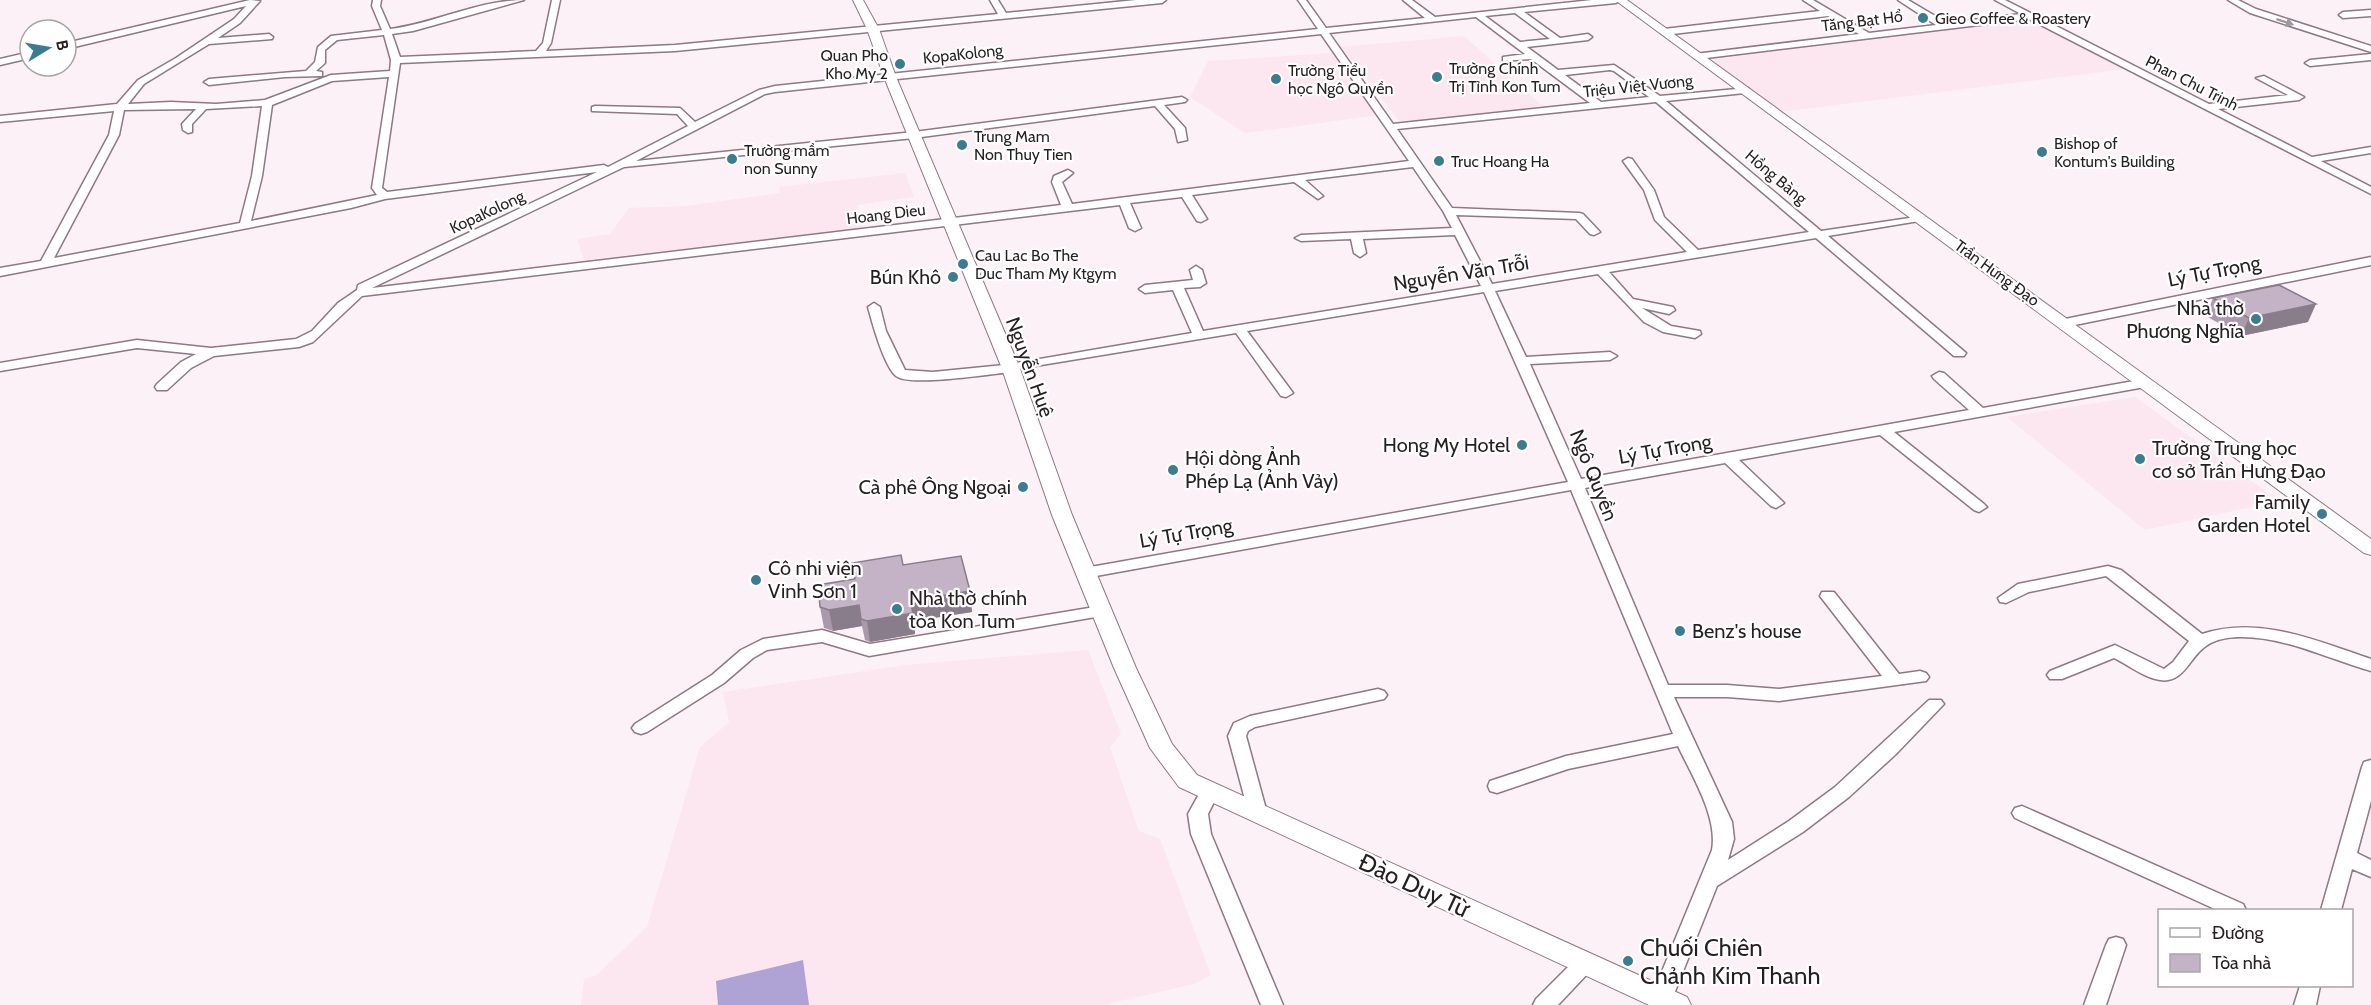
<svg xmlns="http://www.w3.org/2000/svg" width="2371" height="1005" font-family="Cabin,sans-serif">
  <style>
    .built { fill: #fce6f0 }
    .water { fill: #afa2d4 }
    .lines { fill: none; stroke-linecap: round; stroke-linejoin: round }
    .minor-casing { stroke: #8f7783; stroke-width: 3 }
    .tertiary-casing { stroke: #8f7783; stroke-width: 2 }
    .minor { fill: #fff; fill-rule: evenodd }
    .tertiary { fill: #fff; fill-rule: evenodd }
    .wall { fill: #a999aa }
    .shaded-wall { fill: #897d8b }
    .building { fill: #c4b2c6; stroke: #897d8b; stroke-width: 1.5 }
    .oneway { fill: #9e9a9c }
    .poi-dot { fill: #3c7c90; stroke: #fff; stroke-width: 2 }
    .labels { text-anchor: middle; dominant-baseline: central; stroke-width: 4.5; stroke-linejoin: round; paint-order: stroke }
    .far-poi-label { font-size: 16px; fill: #271e22; stroke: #fff; text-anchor: start }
    .far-street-label { font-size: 16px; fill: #271e22; stroke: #fff }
    .street-label { font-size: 20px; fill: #271e22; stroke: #fff }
    .poi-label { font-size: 20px; fill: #271e22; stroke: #fff; text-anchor: end }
    .near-street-label { font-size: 24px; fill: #271e22; stroke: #fff }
    .near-poi-label { font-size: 24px; fill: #271e22; stroke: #fff; text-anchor: start }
  </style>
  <rect width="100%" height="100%" fill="#fcf1f6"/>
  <!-- built -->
  <path class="built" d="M 2034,18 L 2126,69 L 1780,112 L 1701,58 Z
    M 1464,36 L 1543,106 L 1400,122 L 1341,47 Z
    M 1333,53 L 1380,115 L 1245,133 L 1190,97 L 1208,61 Z
    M 905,173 L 914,197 L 857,205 L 864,228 L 584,260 L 577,239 L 610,234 L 629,208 L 685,206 L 780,193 L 779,187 Z
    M 2135,397 L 2279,501 L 2145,530 L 2007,417 Z
    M 1088,650 L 1121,734 L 1110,747 L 1139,831 L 1160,839 L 1211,975 L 1194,984 L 1102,1005 L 581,1005 L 584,979 L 597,975 L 647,927 L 700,747 L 729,722 L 723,692 L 906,665 Z"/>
  <!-- water -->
  <path class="water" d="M 803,960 L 809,1005 L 718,1005 L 716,981 Z"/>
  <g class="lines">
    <!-- minor casing -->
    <g class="minor-casing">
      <path id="minor" d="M 250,0 L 260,1 L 240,23 L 218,38 L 269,34 L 273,37 L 272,39 L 209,44 L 144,84 L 128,104 L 171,102 L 216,104 L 265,100 L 331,75 L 390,71 L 391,60 L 384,35 L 337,40 L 325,50 L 325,63 L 316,71 L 322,72 L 322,76 L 285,77 L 209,85 L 204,82 L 209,79 L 306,71 L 315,62 L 318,47 L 331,36 L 382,30 L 372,6 L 373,0 L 381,0 L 380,6 L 390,29 C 436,23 478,0 524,0 L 413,31 L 392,34 L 400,57 L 536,51 L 543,43 L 552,0 L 560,0 L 551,43 L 546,51 L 675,45 L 998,14 L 990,0 L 998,0 L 1006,13 L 1136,0 L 1166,0 L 1162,3 L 675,51 L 400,63 L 382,188 L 387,192 L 604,165 L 608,167 L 688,126 L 677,114 L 592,111 L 592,107 L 595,106 L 680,108 L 695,122 L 759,90 L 775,86 L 1318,29 L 1298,0 L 1306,0 L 1326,28 L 1425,18 L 1403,0 L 1412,0 L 1435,17 L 1592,0 L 1620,0 L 1616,3 L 1524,12 L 1560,38 L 1588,34 L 1592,37 L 1588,40 L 1527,47 L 1558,70 L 1614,65 L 1660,96 L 1748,88 L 1750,90 L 1745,93 L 1666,101 L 1821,231 L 1923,216 L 1923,220 L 1919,221 L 1828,236 L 1966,353 L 1964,356 L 1954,356 L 1816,238 L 1609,272 L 1633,299 L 1673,307 L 1675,310 L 1669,314 L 1642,308 L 1671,326 L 1700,331 L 1701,334 L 1695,338 L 1663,332 L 1644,322 L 1598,274 L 1495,291 L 1526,357 L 1610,352 L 1617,356 L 1610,360 L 1530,364 L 1581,479 L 1969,410 L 1934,379 L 1932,376 L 1939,372 L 1944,373 L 1983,408 L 2145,379 L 2152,383 L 2145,387 L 1894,432 L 1984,504 L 1987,507 L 1979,512 L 1974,510 L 1880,435 L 1739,460 L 1781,500 L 1784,503 L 1776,508 L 1771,506 L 1725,463 L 1585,488 L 1668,685 L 1727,685 L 1779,689 L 1882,676 L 1820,596 L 1822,592 L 1834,592 L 1899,674 L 1920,671 L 1926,673 L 1929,677 L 1926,681 L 1779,701 L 1727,697 L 1674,697 L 1732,822 L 1734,839 L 1728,860 L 1789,821 L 1835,787 L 1929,700 L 1941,700 L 1944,704 L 1896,754 L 1849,797 L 1803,832 L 1717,886 L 1670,1004 L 1656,1005 L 1651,998 L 1712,850 C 1718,817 1692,776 1678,746 L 1568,769 L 1497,793 L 1490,791 L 1488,786 L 1490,781 L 1566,756 L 1673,734 L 1571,490 L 1085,578 L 1077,573 L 1085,568 L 1568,482 L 1484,292 L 1247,331 L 1293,393 L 1286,397 L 1281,396 L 1236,333 L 1017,369 L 1011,372 C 991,374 908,387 896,376 C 884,366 872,322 868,307 L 874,303 L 880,307 L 886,331 L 905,370 L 933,372 L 1004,365 L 1192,333 L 1173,290 L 1145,293 L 1139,289 L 1145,285 L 1193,280 L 1190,270 L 1196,266 L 1202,270 L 1206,283 L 1200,287 L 1184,288 L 1203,331 L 1481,286 L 1455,235 L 1363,239 L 1366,253 L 1360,257 L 1354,253 L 1351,239 L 1301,241 L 1295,238 L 1301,235 L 1452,228 L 1443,211 L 1413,167 L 1305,180 L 1323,196 L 1318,199 L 1294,182 L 1192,195 L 1207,219 L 1201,222 L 1197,221 L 1182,197 L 1130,203 L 1141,228 L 1135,231 L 1129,228 L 1120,205 L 362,296 L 313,342 L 299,347 L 214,356 L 191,368 L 167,390 L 157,390 L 155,387 L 157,384 L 181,362 L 196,354 L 137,348 L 0,371 L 0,363 L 137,340 L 211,348 L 296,339 L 312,331 L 338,303 L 357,290 L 358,285 L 597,172 L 385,199 L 351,208 L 0,276 L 0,268 L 41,261 L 109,135 L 114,111 L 0,122 L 0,116 L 117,104 L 138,80 L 176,58 L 234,19 L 246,6 L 66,49 L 66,43 ZM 1515,13 L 1550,39 L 1520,42 L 1485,16 ZM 1476,17 L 1525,54 L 1503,57 L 1503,61 L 1531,59 L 1590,103 L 1393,124 L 1329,33 ZM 1321,34 L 1409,161 L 1072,204 L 1062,182 L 1073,173 L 1068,170 L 1054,176 L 1052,182 L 1061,205 L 372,288 L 624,167 L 914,138 L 1155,106 L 1175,129 L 1178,142 L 1187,140 L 1185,128 L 1164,105 L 1185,102 L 1187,100 L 1182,97 L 914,132 L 636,161 L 765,94 L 775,92 ZM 1610,70 L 1614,71 L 1649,97 L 1601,102 L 1565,75 ZM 389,77 L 372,188 L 377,195 L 251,221 L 262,176 L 272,105 L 332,81 ZM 1656,102 L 1809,232 L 1698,250 L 1664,217 L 1654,190 L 1632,159 L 1628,158 L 1623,161 L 1644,190 L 1655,220 L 1687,252 L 1492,284 L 1456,215 L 1576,219 L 1590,234 L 1594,235 L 1600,232 L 1583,214 L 1579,213 L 1452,208 L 1397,129 ZM 262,106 L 252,176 L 240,223 L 54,258 L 119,135 L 124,110 L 196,109 L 182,124 L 183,130 L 188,133 L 192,132 L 192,124 L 206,109 Z
        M 1803,0 L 1813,0 L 1869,33 L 1936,25 L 1898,0 L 1908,0 L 1947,23 L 2021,14 L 1995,0 L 2005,0 L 2209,104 L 2288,95 L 2256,78 L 2264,76 L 2304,97 L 2299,100 L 2218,109 L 2312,157 L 2371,147 L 2371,153 L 2321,161 L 2371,187 L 2371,194 L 2029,19 L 1698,59 L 1695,58 L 1695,54 L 1859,34 L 1828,16 L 1664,35 L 1660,32 L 1664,29 L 1820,11 Z
        M 2228,0 L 2238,0 L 2256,9 L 2371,46 L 2371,52 L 2250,13 Z
        M 2371,10 L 2371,16 L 2343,18 L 2339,15 L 2343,12 Z
        M 30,52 L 30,58 L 0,65 L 0,59 Z
        M 2371,54 L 2371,60 L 2310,66 L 2305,63 L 2310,60 Z
        M 2371,257 L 2371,265 L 2065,327 L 2059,323 L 2065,319 Z
        M 2108,566 L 2121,570 L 2202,634 C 2259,615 2317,641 2371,659 L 2371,671 C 2328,659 2286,637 2241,637 C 2230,637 2215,639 2206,646 C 2190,656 2184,684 2160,680 C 2145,678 2128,665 2114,658 L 2062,679 L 2050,679 L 2047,675 L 2050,671 L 2115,645 L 2164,669 L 2173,662 L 2189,641 L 2106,576 L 2029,592 L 2006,603 L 2000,602 L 1998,598 L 2018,584 Z
        M 1101,606 L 1107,607 L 1109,611 L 1107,615 L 869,656 L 822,642 L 767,650 L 753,658 L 724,683 L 647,732 L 641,734 L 635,732 L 632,728 L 635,724 L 712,675 L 741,650 L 763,639 L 822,630 L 870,644 Z
        M 1378,689 L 1384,691 L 1387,695 L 1384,699 L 1255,727 L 1248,731 L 1246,736 L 1267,813 L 1264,818 L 1257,820 L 1250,818 L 1228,736 L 1234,723 L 1250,716 Z
        M 2371,760 L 2371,801 L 2357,853 L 2371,860 L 2371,877 L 2352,869 L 2341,910 L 2321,910 L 2362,767 L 2364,762 Z
        M 1210,785 L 1217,787 L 1219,792 L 1208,814 L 1211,834 L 1283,1005 L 1261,1005 L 1191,834 L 1188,814 L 1203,787 Z
        M 2022,806 L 2243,904 L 2246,910 L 2217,910 L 2015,818 L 2012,813 L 2015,808 Z
        M 2116,937 L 2123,939 L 2126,945 L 2106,1005 L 2084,1005 L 2106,945 L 2109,939 Z
        M 1585,954 L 1592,957 L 1596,963 L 1592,969 L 1558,1005 L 1533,1005 L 1536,999 L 1578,957 Z
        M 2300,986 L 2320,986 L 2316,1005 L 2294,1005 Z"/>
    </g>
    <!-- tertiary casing -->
    <g class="tertiary-casing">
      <path id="tertiary" d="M 853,0 L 863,0 L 879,29 L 896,77 L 1019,366 L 1072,515 L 1136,668 L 1172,744 L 1197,775 L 1687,997 L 1691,1005 L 1649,1005 L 1179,787 L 1150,748 L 1114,668 L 1052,515 L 1001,366 L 884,77 L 867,29 Z
        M 1615,0 L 1627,0 L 2371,539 L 2371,555 L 2364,553 Z"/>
    </g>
    <!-- minor -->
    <use href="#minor" class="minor"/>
    <!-- tertiary -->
    <use href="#tertiary" class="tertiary"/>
  </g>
  <!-- wall -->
  <path class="wall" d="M 2213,298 L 2308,322 L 2241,336 L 2206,316 Z
    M 903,565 L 970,591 L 972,612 L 914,621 L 915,634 L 870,642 L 865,640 L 862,626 L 833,631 L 824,628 L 820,607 L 855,579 Z"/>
  <!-- shaded-wall -->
  <path class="shaded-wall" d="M 2316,304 L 2308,322 L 2241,336 L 2249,318 Z
    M 970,591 L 972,612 L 914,621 L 915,634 L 870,642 L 867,621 L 910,601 Z
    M 859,605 L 862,626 L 833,631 L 829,610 Z"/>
  <!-- building -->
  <path class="building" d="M 2279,285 L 2316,304 L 2249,318 L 2213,298 Z
    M 901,555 L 903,565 L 961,556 L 970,591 L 910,601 L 913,613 L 867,621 L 861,619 L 859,605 L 829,610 L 820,607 L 818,585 L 855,579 L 852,563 Z"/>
  <!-- one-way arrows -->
  <defs><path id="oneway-solid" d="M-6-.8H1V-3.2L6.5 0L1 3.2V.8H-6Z" transform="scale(1.5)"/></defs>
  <use class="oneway" href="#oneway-solid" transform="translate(2285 22) rotate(18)"/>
  <!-- markers -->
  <g class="poi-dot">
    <circle cx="1923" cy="18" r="6"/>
    <circle cx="900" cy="64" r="6"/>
    <circle cx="1437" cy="77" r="6"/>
    <circle cx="1276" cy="79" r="6"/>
    <circle cx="962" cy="145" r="6"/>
    <circle cx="2042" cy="152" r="6"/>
    <circle cx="732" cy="159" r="6"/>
    <circle cx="1439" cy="161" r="6"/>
    <circle cx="963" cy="264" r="6"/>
    <circle cx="953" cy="277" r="6"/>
    <circle cx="2256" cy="319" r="6"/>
    <circle cx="1522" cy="445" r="6"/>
    <circle cx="2140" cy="459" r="6"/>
    <circle cx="1173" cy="470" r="6"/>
    <circle cx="1023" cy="487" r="6"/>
    <circle cx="2322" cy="514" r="6"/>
    <circle cx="756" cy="580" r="6"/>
    <circle cx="897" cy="609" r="6"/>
    <circle cx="1680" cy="631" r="6"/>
    <circle cx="1628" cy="961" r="6"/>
  </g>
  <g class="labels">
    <!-- far-poi labels -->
    <g class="far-poi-label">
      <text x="1935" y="18">Gieo Coffee &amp; Roastery</text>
      <text x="888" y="55" text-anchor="end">Quan Pho<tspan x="888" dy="18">Kho My 2</tspan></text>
      <text x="1449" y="68">Trường Chính<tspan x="1449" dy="18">Trị Tỉnh Kon Tum</tspan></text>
      <text x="1288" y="70">Trường Tiểu<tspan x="1288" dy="18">học Ngô Quyền</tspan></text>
      <text x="974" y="136">Trung Mam<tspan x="974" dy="18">Non Thuy Tien</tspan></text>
      <text x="2054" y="143">Bishop of<tspan x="2054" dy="18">Kontum's Building</tspan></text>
      <text x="744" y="150">Trường mầm<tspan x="744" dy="18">non Sunny</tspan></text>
      <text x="1451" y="161">Truc Hoang Ha</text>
      <text x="975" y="255">Cau Lac Bo The<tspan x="975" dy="18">Duc Tham My Ktgym</tspan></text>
    </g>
    <!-- far-street labels -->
    <g class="far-street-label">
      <text transform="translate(1862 21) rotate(-7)">Tăng Bạt Hổ</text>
      <text transform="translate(963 54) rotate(-6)">KopaKolong</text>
      <text transform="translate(2192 83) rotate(27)">Phan Chu Trinh</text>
      <text transform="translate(1638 86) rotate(-6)">Triệu Việt Vương</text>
      <text transform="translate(1776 177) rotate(40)">Hồng Bàng</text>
      <text transform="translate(487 212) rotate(-25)">KopaKolong</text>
      <text transform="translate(886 214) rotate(-7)">Hoang Dieu</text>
      <text transform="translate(1997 273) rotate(36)">Trần Hưng Đạo</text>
    </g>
    <!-- street labels -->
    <g class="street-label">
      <text transform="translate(2214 271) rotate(-11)">Lý Tự Trọng</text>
      <text transform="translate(1461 273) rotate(-9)">Nguyễn Văn Trỗi</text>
      <text transform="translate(1030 367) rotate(70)">Nguyễn Huệ</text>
      <text transform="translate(1665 449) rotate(-10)">Lý Tự Trọng</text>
      <text transform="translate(1594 475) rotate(68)">Ngô Quyền</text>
      <text transform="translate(1186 533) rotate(-10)">Lý Tự Trọng</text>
    </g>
    <!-- poi labels -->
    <g class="poi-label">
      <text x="941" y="277">Bún Khô</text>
      <text x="2244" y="308">Nhà thờ<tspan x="2244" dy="23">Phương Nghĩa</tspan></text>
      <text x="1510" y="445">Hong My Hotel</text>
      <text x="2152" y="448" text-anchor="start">Trường Trung học<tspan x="2152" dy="23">cơ sở Trần Hưng Đạo</tspan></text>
      <text x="1185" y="458" text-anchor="start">Hội dòng Ảnh<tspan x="1185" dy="23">Phép Lạ (Ảnh Vảy)</tspan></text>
      <text x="1011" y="487">Cà phê Ông Ngoại</text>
      <text x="2310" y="502">Family<tspan x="2310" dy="23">Garden Hotel</tspan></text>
      <text x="768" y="568" text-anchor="start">Cô nhi viện<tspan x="768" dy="23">Vinh Sơn 1</tspan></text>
      <text x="909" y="598" text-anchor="start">Nhà thờ chính<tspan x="909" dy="23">tòa Kon Tum</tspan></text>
      <text x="1692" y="631" text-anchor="start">Benz's house</text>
    </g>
    <!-- near-street labels -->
    <g class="near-street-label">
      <text transform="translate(1414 885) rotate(25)">Đào Duy Từ</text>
    </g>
    <!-- near-poi labels -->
    <g class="near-poi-label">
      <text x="1640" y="947">Chuối Chiên<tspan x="1640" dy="28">Chảnh Kim Thanh</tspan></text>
    </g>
  </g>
  <!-- legend -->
  <rect x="2158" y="909" width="195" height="78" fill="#ffffff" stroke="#a9a5a7" stroke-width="1.5"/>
  <rect x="2170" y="928" width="30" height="9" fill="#ffffff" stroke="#a9a5a7" stroke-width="1.5"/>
  <text x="2212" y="939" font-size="18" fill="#271e22">Đường</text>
  <rect x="2170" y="954" width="30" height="18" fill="#c4b2c6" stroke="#a9a5a7" stroke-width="1.5"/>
  <text x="2212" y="969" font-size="18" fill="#271e22">Tòa nhà</text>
  <!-- north arrow -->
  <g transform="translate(48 48) rotate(79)"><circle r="28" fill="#ffffff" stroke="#a9a5a7" stroke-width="1.5"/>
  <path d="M0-4.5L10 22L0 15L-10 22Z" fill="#3c7c90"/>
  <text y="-9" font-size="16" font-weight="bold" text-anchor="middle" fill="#271e22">B</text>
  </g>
</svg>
